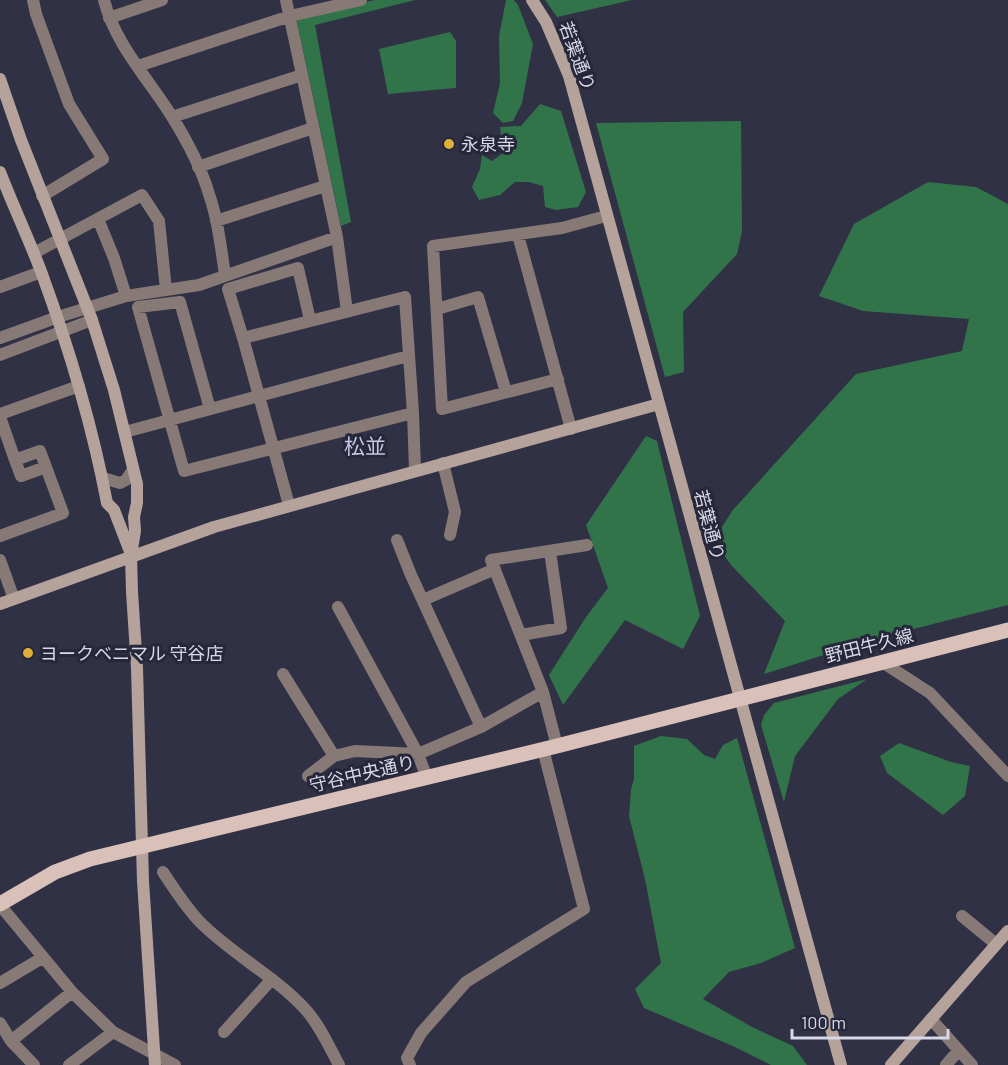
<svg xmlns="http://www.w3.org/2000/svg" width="1008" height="1065" font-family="Barlow,'Noto Sans JP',sans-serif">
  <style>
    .forest { fill: #317449 }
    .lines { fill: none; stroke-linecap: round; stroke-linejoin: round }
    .street { stroke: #877a76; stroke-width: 12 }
    .secondary { stroke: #b5a29b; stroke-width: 12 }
    .primary { stroke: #d9c0b8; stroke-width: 15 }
    .poi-dot { fill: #e0b034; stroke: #27273b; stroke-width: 2 }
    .labels { text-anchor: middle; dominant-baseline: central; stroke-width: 6; stroke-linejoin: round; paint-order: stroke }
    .street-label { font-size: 18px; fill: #d8d8e6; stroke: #27273b }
    .poi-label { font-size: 18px; fill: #d8d8e6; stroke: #27273b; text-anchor: start }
    .quarter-label { font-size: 21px; fill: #c5c6e1; stroke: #27273b }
  </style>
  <rect width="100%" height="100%" fill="#313146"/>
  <!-- forest -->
  <path class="forest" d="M 375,0 L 415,0 L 315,25 L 351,222 L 341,226 L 296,17 Z
    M 506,0 L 514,0 L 518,5 L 533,44 L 522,103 L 513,121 L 503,123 L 493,113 L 500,83 L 499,36 Z
    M 545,0 L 632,0 L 557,17 Z
    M 450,32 L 456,41 L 456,88 L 388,94 L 379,49 Z
    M 540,104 L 561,111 L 586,192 L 578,207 L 556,210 L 545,207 L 543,186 L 529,182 L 515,182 L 500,195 L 479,200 L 472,187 L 480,169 L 482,155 L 492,161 L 503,153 L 500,127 L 521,126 Z
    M 741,121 L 742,231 L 737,254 L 683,312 L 684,372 L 665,377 L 596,123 Z
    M 928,182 L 976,187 L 1008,204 L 1008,605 L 874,639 L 764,674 L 785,621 L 731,565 L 717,545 L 719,532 L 732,511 L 856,374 L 962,351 L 969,319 L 863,311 L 819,296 L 854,224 Z
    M 646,436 L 657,441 L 700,616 L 683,649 L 625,620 L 563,705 L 549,675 L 586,617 L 608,588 L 586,525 Z
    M 867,679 L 838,699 L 795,756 L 784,802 L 761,725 L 764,715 L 774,703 Z
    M 661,736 L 687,739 L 704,755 L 715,759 L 723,745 L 737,738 L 795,948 L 761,963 L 729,972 L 703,999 L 752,1027 L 793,1046 L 807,1065 L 771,1065 L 735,1047 L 644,1008 L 635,989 L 661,963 L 645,879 L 629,816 L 631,789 L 634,779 L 634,746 Z
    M 899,743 L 951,762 L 970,766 L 965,796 L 943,815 L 887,773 L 880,756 Z"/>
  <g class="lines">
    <!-- street -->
    <path class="street" d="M 33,0 L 36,14 L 69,104 L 103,159 L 42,196
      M 104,0 C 115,44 147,77 171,115 C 186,139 201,167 209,194 C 218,220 221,248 225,275
      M 286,0 L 337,237
      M 109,18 L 162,0
      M 138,66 L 290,16 L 361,0
      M 172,117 L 302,75
      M 198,167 L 313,128
      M 98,219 L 114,258 L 126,296
      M 216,221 L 325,186
      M 518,235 L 571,429
      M 34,253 L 142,195 L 159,221 L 166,290
      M 0,287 L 41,272
      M 437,309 L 478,297 L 506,392
      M 0,338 L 58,317 L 126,296 L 199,285 L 337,237 L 347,311
      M 243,338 L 228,289 L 298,268 L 310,320
      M 0,355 L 92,320
      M 558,379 L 442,409 L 433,246 L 562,228 L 606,216
      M 210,409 L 180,302 L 138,307 L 184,471 L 413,413
      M 0,414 L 79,386
      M 0,417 L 15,460 L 40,451 L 63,513 L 0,536
      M 125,432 L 408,356
      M 15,460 L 21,476 L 46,467
      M 443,463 L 455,512 L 450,535
      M 103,478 L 120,483 L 126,480 L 133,470
      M 289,505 L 243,338 L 405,297 L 413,413 L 415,470
      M 397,540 L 411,575 L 481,727
      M 0,560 L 14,599
      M 423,600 L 495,569
      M 338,607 L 418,754 L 427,778
      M 521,635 L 561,628 L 550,551
      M 882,662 L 930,693 L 1008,776
      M 283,674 L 334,756
      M 557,746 L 543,692 L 491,560 L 587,545
      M 308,776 L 334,756 L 355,751 L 418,754 L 481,727 L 543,692
      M 163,872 C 174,889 185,906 199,921 C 231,954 274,975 306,1010 C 320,1026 329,1046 339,1065
      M 0,905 L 72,992 L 113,1032 L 175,1065
      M 962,916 L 996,944
      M 0,983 L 42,958
      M 931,1019 L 972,1065
      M 0,1023 L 11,1041
      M 224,1032 L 272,979
      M 34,1065 L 11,1041 L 72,992
      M 69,1065 L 113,1032
      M 410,1065 L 407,1058 L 421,1033 L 466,982 L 584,909 L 543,749
      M 946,1065 L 959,1050"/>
    <!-- secondary -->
    <path class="secondary" d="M 532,0 L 546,22 L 569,76 L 841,1065
      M 0,79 L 21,140 L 92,320 L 114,390 L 137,484 L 137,503 L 134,517 L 135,531 L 131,555 L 132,592 L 137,668 L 143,881 L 155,1065
      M 0,172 C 13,206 29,239 42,274 C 69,348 92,424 107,503 L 114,510 L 131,554
      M 0,604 L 214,527 L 659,404
      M 891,1065 L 1008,931"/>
    <!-- primary -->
    <path class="primary" d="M 0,904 L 55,872 L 90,859 L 557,746 L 1008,630"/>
  </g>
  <!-- markers -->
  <g class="poi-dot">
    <circle cx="449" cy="144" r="6"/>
    <circle cx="28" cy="653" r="6"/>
  </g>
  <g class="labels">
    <!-- street labels -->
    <g class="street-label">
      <text transform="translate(578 56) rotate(70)">若葉通り</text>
      <text transform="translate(710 525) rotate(75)">若葉通り</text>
      <text transform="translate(869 645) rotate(-14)">野田牛久線</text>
      <text transform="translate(362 773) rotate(-13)">守谷中央通り</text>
    </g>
    <!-- poi labels -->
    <g class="poi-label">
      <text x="461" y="144">永泉寺</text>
      <text x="40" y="653">ヨークベニマル 守谷店</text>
    </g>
    <!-- quarter labels -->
    <g class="quarter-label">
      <text x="365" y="445">松並</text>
    </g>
  </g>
  <!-- scale -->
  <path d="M792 1029v9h156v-9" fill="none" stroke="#d8d8e6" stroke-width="3"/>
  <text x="801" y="1029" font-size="18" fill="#d8d8e6" stroke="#27273b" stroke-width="4.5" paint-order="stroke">100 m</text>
</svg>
